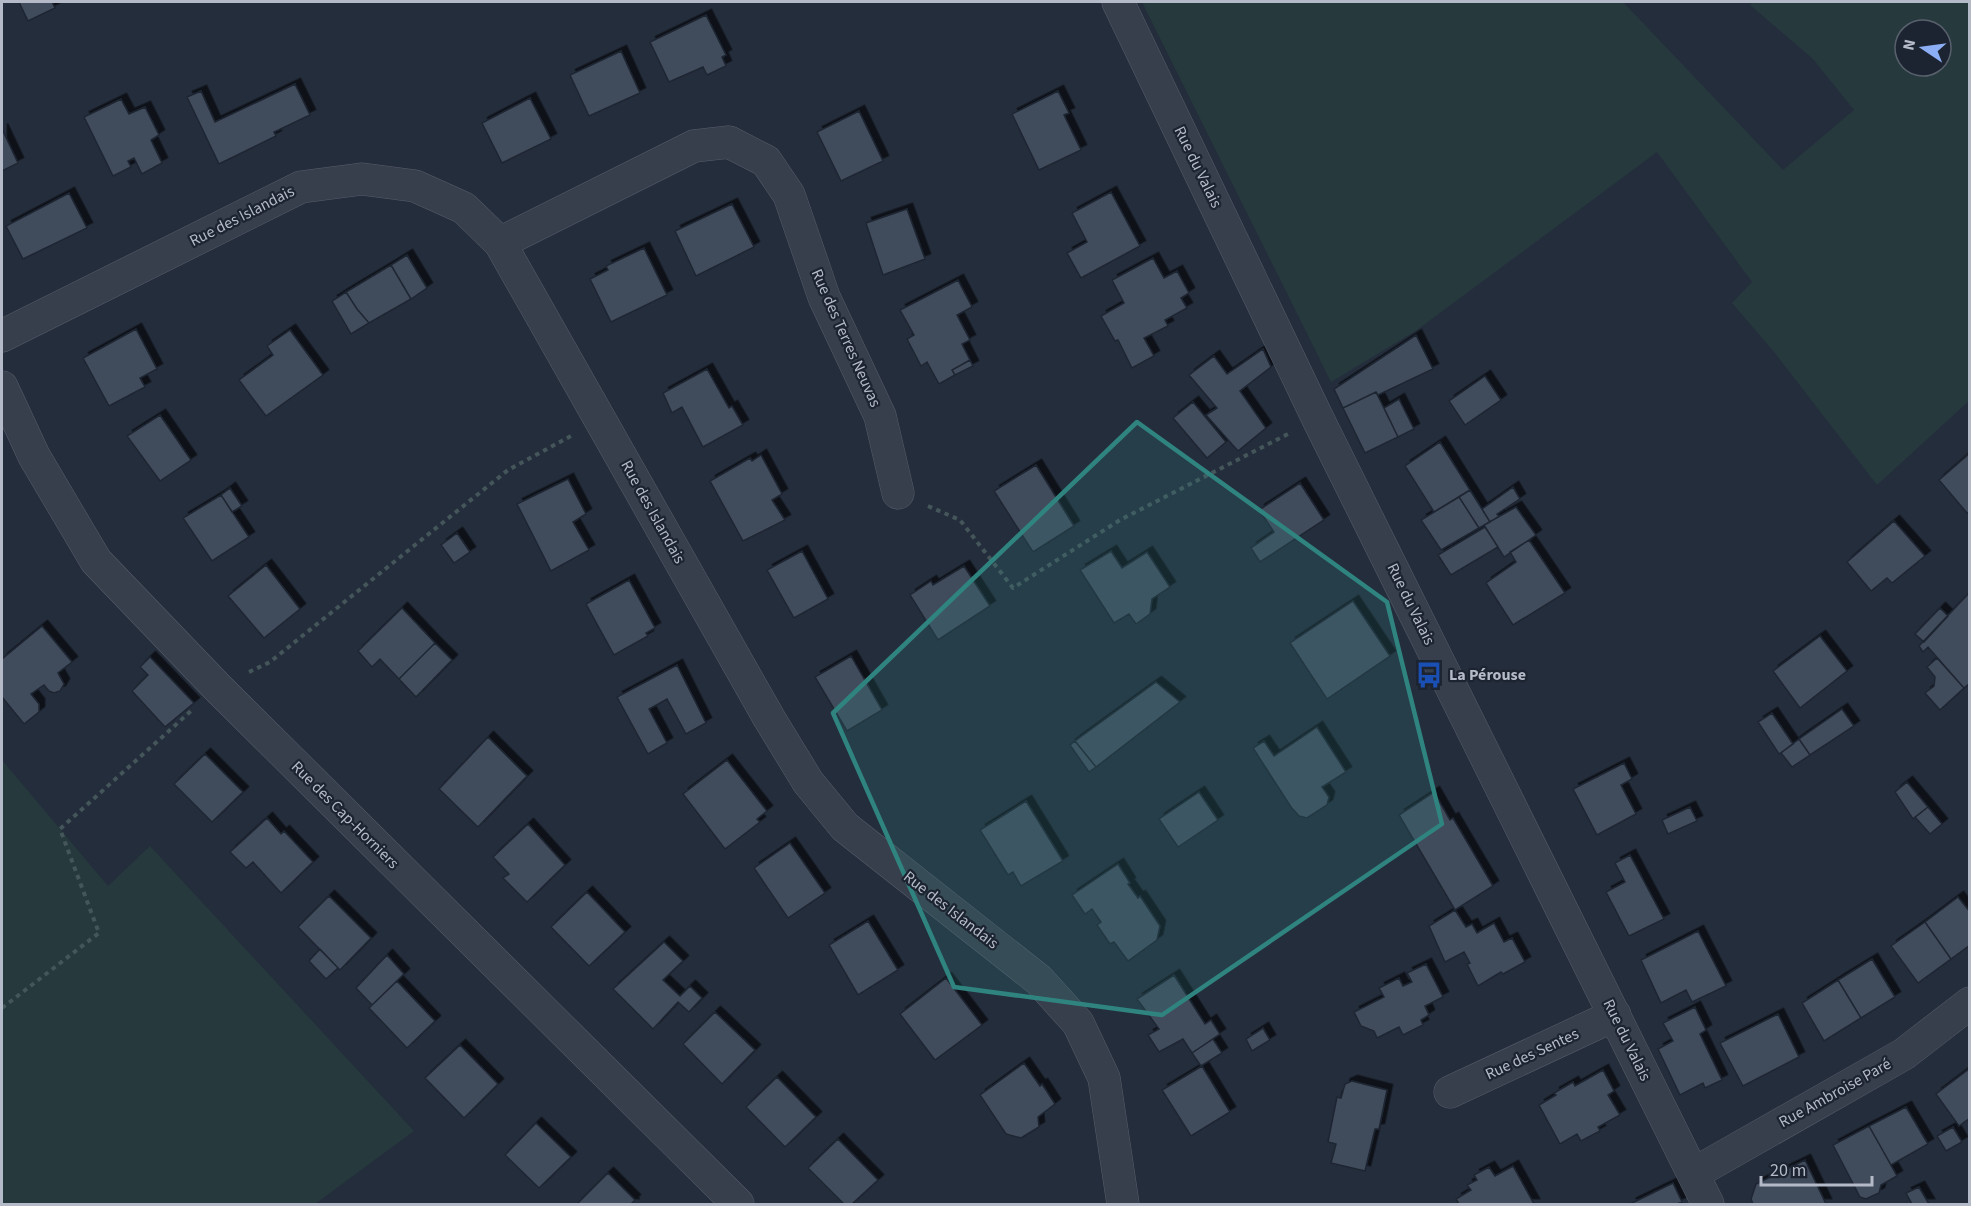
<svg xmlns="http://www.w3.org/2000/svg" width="1971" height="1206" font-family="'Source Sans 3',sans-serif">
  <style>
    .green { fill: #26393d; fill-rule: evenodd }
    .building { fill: #404b5b; stroke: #1f2633; stroke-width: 1.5; filter: url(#shadow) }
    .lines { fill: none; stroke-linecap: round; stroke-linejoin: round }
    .street-casing { stroke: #565d6a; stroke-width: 33 }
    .path { stroke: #44565a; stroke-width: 4; stroke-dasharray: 4.5 4.5; stroke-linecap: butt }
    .street { stroke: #383f4c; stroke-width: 32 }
    .marked { fill: #308480; fill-opacity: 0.2; stroke: #308480; stroke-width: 4.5; stroke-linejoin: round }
    .labels { text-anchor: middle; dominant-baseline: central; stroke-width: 4.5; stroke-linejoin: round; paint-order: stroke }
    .street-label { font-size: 16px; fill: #b4bac8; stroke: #1d2431 }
    .poi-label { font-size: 16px; font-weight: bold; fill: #b4bac8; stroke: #1d2431; text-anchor: start }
  </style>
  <defs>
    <filter id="shadow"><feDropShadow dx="5.5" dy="-5.5" stdDeviation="0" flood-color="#0009"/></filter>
  </defs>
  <rect width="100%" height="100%" fill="#242d3c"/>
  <!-- green -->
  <path class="green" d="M 1142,2 L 1623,2 L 1783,170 L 1854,110 L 1813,59 L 1750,5 L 1753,2 L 1969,2 L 1969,401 L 1877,485 L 1774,352 L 1732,303 L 1752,282 L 1657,152 L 1417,330 L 1331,382 ZM 1905,30 L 1941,30 L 1941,66 L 1905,66 Z
    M 2,760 L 108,886 L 150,846 L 414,1131 L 315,1204 L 2,1204 Z"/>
  <!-- building -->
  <path class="building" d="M 19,2 L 52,2 L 55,8 L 28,21 Z
    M 706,15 L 726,55 L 722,57 L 726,66 L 707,75 L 703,67 L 669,82 L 650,42 Z
    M 621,51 L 640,93 L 589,116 L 570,75 Z
    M 295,84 L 310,115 L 274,132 L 276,136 L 219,164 L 187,97 L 201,91 L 215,122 Z
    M 1058,91 L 1069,113 L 1064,115 L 1081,150 L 1039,170 L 1012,114 Z
    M 530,98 L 551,139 L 502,163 L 482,123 Z
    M 121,99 L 129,114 L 145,107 L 159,135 L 151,140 L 162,163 L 142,174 L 134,158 L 128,161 L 131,167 L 113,176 L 84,117 Z
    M 859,111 L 883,161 L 841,181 L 817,132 Z
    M 2,129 L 18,163 L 2,171 Z
    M 1111,192 L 1140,246 L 1081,278 L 1067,253 L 1087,242 L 1072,213 Z
    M 69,193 L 87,228 L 23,259 L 6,226 Z
    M 732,204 L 754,247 L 696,276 L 675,231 Z
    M 907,209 L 925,259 L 883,275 L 866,223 Z
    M 644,248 L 667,295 L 611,322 L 590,279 L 608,270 L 606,266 Z
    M 407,255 L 427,288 L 411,299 L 391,265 Z
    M 1153,258 L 1164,278 L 1177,271 L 1189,293 L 1181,298 L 1187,308 L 1165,320 L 1168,326 L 1144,338 L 1154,356 L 1132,368 L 1118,340 L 1115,341 L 1101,316 L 1124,303 L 1112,280 Z
    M 391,265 L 411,299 L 369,323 L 357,309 L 346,292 Z
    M 958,280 L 972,307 L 957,315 L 970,340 L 962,344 L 970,360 L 952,370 L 955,375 L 939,384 L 927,362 L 921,366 L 907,339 L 914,335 L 900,310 Z
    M 346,292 L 357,309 L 369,323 L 351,334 L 332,301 Z
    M 136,329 L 157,369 L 140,378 L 145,387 L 109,406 L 83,358 Z
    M 290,330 L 323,375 L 266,416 L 239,380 L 273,355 L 267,346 Z
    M 1416,335 L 1433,369 L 1378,395 L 1376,392 L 1343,408 L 1334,389 Z
    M 1263,349 L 1271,367 L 1240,391 L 1266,428 L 1238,451 L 1206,415 L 1217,408 L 1189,375 L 1214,356 L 1227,374 Z
    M 970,360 L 973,366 L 955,375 L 952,370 Z
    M 707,369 L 729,408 L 732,406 L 743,425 L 703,447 L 682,407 L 672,413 L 663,393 Z
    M 1485,376 L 1501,400 L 1465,425 L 1449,401 Z
    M 1376,392 L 1398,437 L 1365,453 L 1343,408 Z
    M 1399,399 L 1414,429 L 1398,437 L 1384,408 Z
    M 1193,402 L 1226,442 L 1207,458 L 1173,418 Z
    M 160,415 L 191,460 L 160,481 L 127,436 Z
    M 1440,442 L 1470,490 L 1434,512 L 1405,466 Z
    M 1970,453 L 1970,511 L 1967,513 L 1939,480 Z
    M 761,455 L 782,494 L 772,500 L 785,520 L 743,541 L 710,481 L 750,458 L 752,461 Z
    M 1036,465 L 1074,526 L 1033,552 L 994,491 Z
    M 568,479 L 586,514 L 573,522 L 589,550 L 551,571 L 517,504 Z
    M 1300,483 L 1324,520 L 1260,562 L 1251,548 L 1274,532 L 1259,510 Z
    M 1513,487 L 1520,499 L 1497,514 L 1499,516 L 1490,522 L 1482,509 Z
    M 230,488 L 242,506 L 232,512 L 221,495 Z
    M 1470,490 L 1490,522 L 1479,528 L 1459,497 Z
    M 221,495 L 249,537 L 212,561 L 183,518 Z
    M 1459,497 L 1479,528 L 1441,550 L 1421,520 Z
    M 1516,507 L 1536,535 L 1504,557 L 1484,525 Z
    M 1894,521 L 1925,556 L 1892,583 L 1887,578 L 1871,591 L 1847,562 Z
    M 1485,527 L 1498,547 L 1451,575 L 1438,555 Z
    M 457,533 L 470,552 L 454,563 L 441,545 Z
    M 1529,540 L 1565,593 L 1513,625 L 1486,583 L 1516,562 L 1510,552 Z
    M 802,551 L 828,599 L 794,618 L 767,570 Z
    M 1111,551 L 1122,568 L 1147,552 L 1170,587 L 1152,599 L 1150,614 L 1136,624 L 1129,614 L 1114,623 L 1080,570 Z
    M 266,565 L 300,609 L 264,638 L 228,596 Z
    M 964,566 L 990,606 L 938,640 L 910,595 L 931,581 L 933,585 Z
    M 629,580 L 655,628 L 646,633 L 648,636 L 614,655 L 586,604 Z
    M 1970,592 L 1970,683 L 1964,688 L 1928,647 L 1923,652 L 1919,646 Z
    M 1353,601 L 1390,656 L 1327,699 L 1290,643 Z
    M 402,608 L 435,643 L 399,679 L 380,659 L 372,667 L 358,651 Z
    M 1940,608 L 1948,616 L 1924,642 L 1915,634 Z
    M 42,626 L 72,662 L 58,673 L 64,684 L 60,691 L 54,693 L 49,691 L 44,685 L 31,694 L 39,704 L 39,712 L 24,724 L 2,697 L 2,659 Z
    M 1820,636 L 1847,671 L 1800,708 L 1773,671 Z
    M 435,643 L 452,660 L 416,697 L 399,679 Z
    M 851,656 L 882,710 L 847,731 L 815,677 Z
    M 150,657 L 194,703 L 165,727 L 132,691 L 148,675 L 140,667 Z
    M 1937,658 L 1964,688 L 1940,710 L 1925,693 L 1934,686 L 1935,677 L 1927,667 Z
    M 677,665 L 706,723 L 686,734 L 667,699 L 649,709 L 667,743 L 648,754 L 617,697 Z
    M 1156,682 L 1180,702 L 1096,767 L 1075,741 Z
    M 1842,709 L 1854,726 L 1810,755 L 1799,739 Z
    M 1772,713 L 1793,744 L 1779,754 L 1758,722 Z
    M 1317,727 L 1346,772 L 1322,787 L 1329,797 L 1327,805 L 1307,818 L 1299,816 L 1291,807 L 1253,748 L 1264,741 L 1274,756 Z
    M 488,737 L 527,776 L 478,827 L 439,789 Z
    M 1799,739 L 1810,755 L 1792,767 L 1781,753 Z
    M 1075,741 L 1096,767 L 1089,772 L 1070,745 Z
    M 205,754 L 243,792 L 212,822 L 174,784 Z
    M 727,760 L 767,811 L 757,819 L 760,822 L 725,849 L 683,794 Z
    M 1624,763 L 1632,779 L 1621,785 L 1636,814 L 1597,835 L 1573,789 Z
    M 1907,782 L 1928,807 L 1913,819 L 1895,792 Z
    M 1199,792 L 1218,820 L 1178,847 L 1159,819 Z
    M 1434,792 L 1450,820 L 1453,818 L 1493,886 L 1455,910 L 1399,815 Z
    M 1026,801 L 1063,861 L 1021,886 L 1013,872 L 1008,875 L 980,830 Z
    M 1690,807 L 1697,821 L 1668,834 L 1662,820 Z
    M 1928,807 L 1942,824 L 1930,834 L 1915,817 Z
    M 267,818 L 281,834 L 284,831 L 313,862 L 281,893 L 253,862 L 246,868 L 230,852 Z
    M 528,824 L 565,865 L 527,902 L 503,878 L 509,874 L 493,857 Z
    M 790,843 L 825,893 L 788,918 L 754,868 Z
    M 1630,855 L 1664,919 L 1629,936 L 1606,892 L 1625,882 L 1615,863 Z
    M 1118,864 L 1130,883 L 1128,884 L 1138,898 L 1140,896 L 1160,926 L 1157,940 L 1128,961 L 1114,942 L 1110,944 L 1097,925 L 1101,922 L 1092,909 L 1085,914 L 1072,895 Z
    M 587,892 L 625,932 L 589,966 L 551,927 Z
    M 329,896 L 371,938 L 340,970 L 298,927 Z
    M 1958,897 L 1970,912 L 1970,945 L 1951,959 L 1925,922 Z
    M 1455,910 L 1466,927 L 1472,924 L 1477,933 L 1494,923 L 1504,942 L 1512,938 L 1525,962 L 1503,974 L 1501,972 L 1478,986 L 1467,964 L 1470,963 L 1464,952 L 1445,962 L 1429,926 Z
    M 868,921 L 898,970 L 858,995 L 829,945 Z
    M 1925,922 L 1951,959 L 1918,983 L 1891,946 Z
    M 1698,931 L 1726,986 L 1692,1002 L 1686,990 L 1661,1003 L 1641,960 Z
    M 664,942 L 683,961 L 663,980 L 680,996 L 690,986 L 702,998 L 689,1012 L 678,1002 L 653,1029 L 613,989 Z
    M 320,949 L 338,968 L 326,979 L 309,961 Z
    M 387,955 L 404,974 L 372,1005 L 356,988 Z
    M 1872,959 L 1895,997 L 1861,1018 L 1838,980 Z
    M 1426,964 L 1443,997 L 1425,1006 L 1429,1015 L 1421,1020 L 1423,1025 L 1403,1035 L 1399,1027 L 1377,1038 L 1374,1031 L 1361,1026 L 1354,1012 L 1384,997 L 1379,988 L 1399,978 L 1403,986 L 1412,982 L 1407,973 Z
    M 1174,975 L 1205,1024 L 1211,1020 L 1220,1034 L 1192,1053 L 1183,1039 L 1159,1052 L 1148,1035 L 1159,1029 L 1137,999 Z
    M 946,978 L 982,1025 L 935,1060 L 900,1014 Z
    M 1838,980 L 1861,1018 L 1824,1041 L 1802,1003 Z
    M 397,981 L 435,1021 L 407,1048 L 369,1008 Z
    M 1695,1007 L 1706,1030 L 1700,1034 L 1722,1080 L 1705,1088 L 1703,1083 L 1680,1095 L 1658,1049 L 1673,1041 L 1663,1023 Z
    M 715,1012 L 755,1050 L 722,1084 L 683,1044 Z
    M 1778,1014 L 1799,1057 L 1743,1086 L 1720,1043 Z
    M 1263,1028 L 1270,1040 L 1252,1051 L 1246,1039 Z
    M 1213,1039 L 1222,1053 L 1201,1066 L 1192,1053 Z
    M 460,1045 L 498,1084 L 464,1118 L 425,1078 Z
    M 1024,1063 L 1040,1086 L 1042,1084 L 1055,1104 L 1038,1117 L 1039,1127 L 1021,1138 L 1006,1134 L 980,1095 Z
    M 1202,1066 L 1230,1112 L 1191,1136 L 1162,1090 Z
    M 1969,1069 L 1970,1118 L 1959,1126 L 1936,1094 Z
    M 1603,1070 L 1614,1091 L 1608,1095 L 1620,1115 L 1598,1127 L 1600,1131 L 1581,1141 L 1577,1134 L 1560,1144 L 1539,1105 L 1556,1095 L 1554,1093 L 1573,1082 L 1575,1086 Z
    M 777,1077 L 816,1117 L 785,1147 L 746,1107 Z
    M 1352,1081 L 1387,1090 L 1379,1129 L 1375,1129 L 1365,1171 L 1331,1163 L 1336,1144 L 1328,1142 L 1337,1097 L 1341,1098 L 1345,1084 Z
    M 1906,1107 L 1928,1144 L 1891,1165 L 1869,1126 Z
    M 536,1123 L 571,1157 L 539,1188 L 505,1155 Z
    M 1869,1126 L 1897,1176 L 1881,1185 L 1879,1193 L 1866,1199 L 1860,1197 L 1833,1145 Z
    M 1953,1127 L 1962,1142 L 1946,1151 L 1937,1136 Z
    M 838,1139 L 878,1180 L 852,1204 L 844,1204 L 808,1168 Z
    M 1805,1160 L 1826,1204 L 1753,1204 L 1751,1199 L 1756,1184 Z
    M 1513,1166 L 1534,1204 L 1459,1204 L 1456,1199 L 1471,1190 L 1467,1185 L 1477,1180 L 1474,1175 L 1489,1167 L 1495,1176 Z
    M 608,1173 L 635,1200 L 632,1203 L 634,1204 L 577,1204 Z
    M 1673,1183 L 1682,1202 L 1677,1204 L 1630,1204 Z
    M 1919,1187 L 1929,1204 L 1912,1204 L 1906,1193 Z"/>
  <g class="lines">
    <!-- street casing -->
    <g class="street-casing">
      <path id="street" d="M 1118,2 L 1318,419 L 1708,1204
        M 500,243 L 694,146 L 729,142 L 766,161 L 789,195 L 824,297 L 880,416 L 898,493
        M 2,336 L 301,187 L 362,179 L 415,186 L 464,208 L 500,243 L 769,718 L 808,782 L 845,827 L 1039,980 L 1078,1023 L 1104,1078 L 1123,1204
        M 2,387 L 34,456 L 96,561 L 218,688 L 738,1204
        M 1450,1092 L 1615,1015
        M 1693,1174 L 1904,1054 L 1970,1003"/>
    </g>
    <!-- path -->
    <path class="path" d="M 928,506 L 960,520 L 1013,588 L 1120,520 L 1288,434
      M 249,672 L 270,662 L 508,470 L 571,436
      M 2,1008 L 99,933 L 60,829 L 191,711"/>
    <!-- street -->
    <use href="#street" class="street"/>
  </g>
  <!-- marked area -->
  <path class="marked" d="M 1137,422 L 1387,602 L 1442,824 L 1162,1015 L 954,987 L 833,713 Z"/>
  <!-- icons -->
  <defs>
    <g id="bus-bare" transform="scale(2.07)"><path d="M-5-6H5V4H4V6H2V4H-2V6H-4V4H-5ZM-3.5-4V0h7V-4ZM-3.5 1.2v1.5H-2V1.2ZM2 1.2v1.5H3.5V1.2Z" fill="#1a4fb4" stroke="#1d2431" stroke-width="2.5" paint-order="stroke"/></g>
  </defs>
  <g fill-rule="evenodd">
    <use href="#bus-bare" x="1429" y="675"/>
  </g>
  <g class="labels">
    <!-- street labels -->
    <g class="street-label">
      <text transform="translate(1198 167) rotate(64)">Rue du Valais</text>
      <text transform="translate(242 216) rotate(-27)">Rue des Islandais</text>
      <text transform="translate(846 338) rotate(66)">Rue des Terres Neuvas</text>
      <text transform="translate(653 512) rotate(61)">Rue des Islandais</text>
      <text transform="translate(1411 604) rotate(64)">Rue du Valais</text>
      <text transform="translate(345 815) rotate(45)">Rue des Cap-Horniers</text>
      <text transform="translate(951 910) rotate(38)">Rue des Islandais</text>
      <text transform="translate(1627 1040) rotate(64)">Rue du Valais</text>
      <text transform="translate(1532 1054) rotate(-25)">Rue des Sentes</text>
      <text transform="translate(1835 1093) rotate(-29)">Rue Ambroise Paré</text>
    </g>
    <!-- poi labels -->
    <g class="poi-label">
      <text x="1449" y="675">La Pérouse</text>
    </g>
  </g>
  <!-- border -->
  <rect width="1971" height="1206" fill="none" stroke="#b4bac8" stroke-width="6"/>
  <!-- north arrow -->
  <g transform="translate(1923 48) rotate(283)"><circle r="28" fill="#1d2431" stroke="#59606d" stroke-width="1.5"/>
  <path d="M0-4.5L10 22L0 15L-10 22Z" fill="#8caef4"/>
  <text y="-9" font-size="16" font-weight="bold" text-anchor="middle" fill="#b4bac8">N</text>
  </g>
  <!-- scale -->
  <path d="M1761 1176v9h111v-9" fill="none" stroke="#b4bac8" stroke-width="3"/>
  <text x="1770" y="1176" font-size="18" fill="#b4bac8" stroke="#1d2431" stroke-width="4.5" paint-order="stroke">20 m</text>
</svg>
